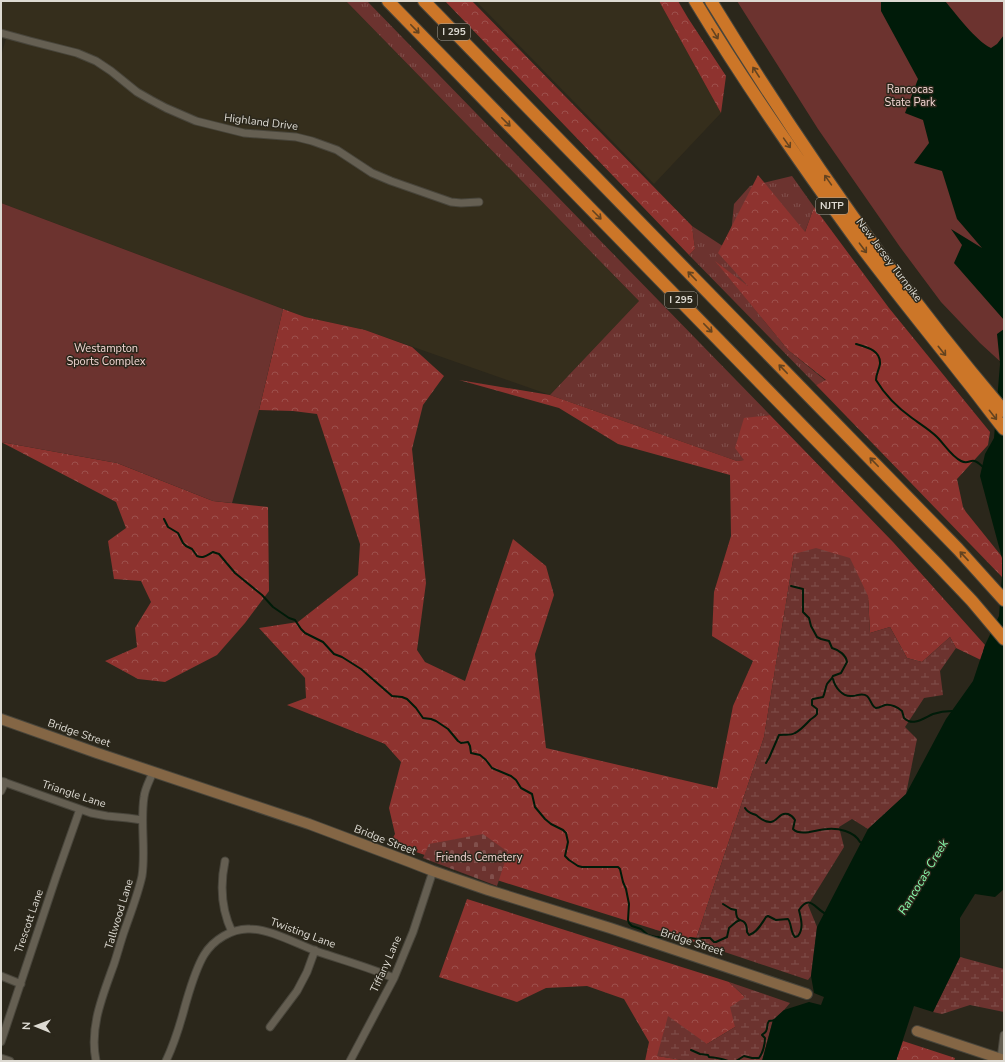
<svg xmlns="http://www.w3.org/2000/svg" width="1005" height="1062" font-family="'Nunito Sans',sans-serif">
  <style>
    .built { fill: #352e1c }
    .grass { fill: url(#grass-tufts) }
    .forest { fill: url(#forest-crowns) }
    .wetland { fill: url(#wetland-marsh) }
    .cemetery { fill: url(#cemetery-stones) }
    .park { fill: #6c332f }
    .water { fill: #001b09 }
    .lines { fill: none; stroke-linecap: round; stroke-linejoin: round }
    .stream { stroke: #001b09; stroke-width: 2 }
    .street-casing { stroke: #48453b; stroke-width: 9 }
    .secondary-casing { stroke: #48453b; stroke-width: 12 }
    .highway-casing { stroke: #48453b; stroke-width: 14 }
    .street { stroke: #655f52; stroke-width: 7 }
    .secondary { stroke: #846645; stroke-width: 10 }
    .highway { stroke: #cc7628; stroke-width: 12 }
    .oneway { stroke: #634320 }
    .labels { text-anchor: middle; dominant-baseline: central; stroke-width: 3; stroke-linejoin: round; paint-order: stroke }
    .shield { fill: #2b271b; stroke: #a8a49b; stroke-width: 1 }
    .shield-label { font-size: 10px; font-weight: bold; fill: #dddad2 }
    .park-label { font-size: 11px; fill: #f2d6d3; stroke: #2b271b }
    .street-label { font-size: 11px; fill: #dddad2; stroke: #2b271b }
    .water-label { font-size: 12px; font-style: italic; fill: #87fdad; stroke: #2b271b }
  </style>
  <defs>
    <pattern id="grass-tufts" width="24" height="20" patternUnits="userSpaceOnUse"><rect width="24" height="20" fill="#6c332f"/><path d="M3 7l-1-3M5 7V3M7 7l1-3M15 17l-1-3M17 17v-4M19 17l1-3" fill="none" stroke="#81504c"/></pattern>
    <pattern id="forest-crowns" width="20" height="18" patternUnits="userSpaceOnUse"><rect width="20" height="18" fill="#8e332f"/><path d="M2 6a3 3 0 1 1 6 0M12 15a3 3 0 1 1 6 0" fill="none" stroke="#9d504c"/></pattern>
    <pattern id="wetland-marsh" width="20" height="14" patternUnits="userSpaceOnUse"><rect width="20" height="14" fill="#6c332f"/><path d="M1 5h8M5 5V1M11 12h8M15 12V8" fill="none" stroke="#81504c"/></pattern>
    <pattern id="cemetery-stones" width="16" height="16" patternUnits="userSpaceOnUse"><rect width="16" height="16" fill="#6c332f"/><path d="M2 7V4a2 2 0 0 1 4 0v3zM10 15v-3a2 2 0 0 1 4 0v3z" fill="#81504c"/></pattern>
  </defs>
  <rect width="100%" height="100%" fill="#2b271b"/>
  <!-- built -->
  <path class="built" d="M 1,1 L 346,1 L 639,301 L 550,395 L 365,330 L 305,317 L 1,203 L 1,56 L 7,35 L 1,33 Z
    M 476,1 L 659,1 L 721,113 L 654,184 Z"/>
  <!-- grass -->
  <path class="grass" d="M 346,1 L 367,1 L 770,415 L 744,419 L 744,460 L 737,461 L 550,395 L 639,301 Z
    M 792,176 L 814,207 L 784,289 L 754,291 L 717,263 L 788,350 L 826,381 L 816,385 L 689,255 L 695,249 L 692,226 L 741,258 L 731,234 L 734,204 L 750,186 Z"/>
  <!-- forest -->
  <path class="forest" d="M 445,1 L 472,1 L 692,226 L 695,249 L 689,255 Z
    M 659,1 L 678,1 L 688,18 L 726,76 L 721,113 Z
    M 758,175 L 805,232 L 814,207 L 889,308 L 990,432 L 988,445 L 957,479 L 963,507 L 966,512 L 1003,558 L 1002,577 L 816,385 L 826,380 L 788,350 L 715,261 L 748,286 L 718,253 Z
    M 283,309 L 305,317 L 365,330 L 412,347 L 444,376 L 423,405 L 412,449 L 426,583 L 417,650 L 425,662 L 465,681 L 513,539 L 546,566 L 554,595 L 535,654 L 546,748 L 717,788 L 733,706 L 753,661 L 712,636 L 714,592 L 731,536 L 730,475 L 618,444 L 559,408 L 459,380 L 550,395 L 737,461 L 744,460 L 735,448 L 744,418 L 770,415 L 893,542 L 985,645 L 981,660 L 956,648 L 950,637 L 922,662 L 907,658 L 890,627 L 870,633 L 868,596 L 794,554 L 764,737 L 695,942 L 500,881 L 390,843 L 395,834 L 389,808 L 401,762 L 385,744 L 287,705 L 306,698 L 305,678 L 259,628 L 298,622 L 358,575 L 360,544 L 317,414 L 293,411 L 259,410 Z
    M 1,442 L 117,463 L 213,501 L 268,507 L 269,591 L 245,623 L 217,655 L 165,682 L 138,679 L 105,661 L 137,647 L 135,628 L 151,602 L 141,581 L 114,579 L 108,541 L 126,528 L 116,502 Z
    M 467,899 L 729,982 L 745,997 L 735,1027 L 707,1044 L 658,1056 L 688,1061 L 645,1061 L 649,1042 L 624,999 L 587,986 L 546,988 L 517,1002 L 439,977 Z
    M 903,1041 L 955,1058 L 954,1061 L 896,1061 Z"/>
  <!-- wetland -->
  <path class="wetland" d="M 816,548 L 850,558 L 868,596 L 870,633 L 890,627 L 907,658 L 922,662 L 950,637 L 956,648 L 940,671 L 943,695 L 924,698 L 905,727 L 917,739 L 906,794 L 868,829 L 852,819 L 839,827 L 844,847 L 808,905 L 817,927 L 811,976 L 808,980 L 695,942 L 764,737 L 794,554 Z
    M 960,957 L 1004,969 L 1004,1012 L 970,1005 L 942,1014 L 933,1012 Z
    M 729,982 L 790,1003 L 784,1010 L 773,1020 L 762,1061 L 688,1061 L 657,1056 L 668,1016 L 707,1044 L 735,1027 L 730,1007 L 745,997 Z"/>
  <!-- cemetery -->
  <path class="cemetery" d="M 483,834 L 508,852 L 497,886 L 423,858 L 429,844 Z"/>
  <!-- park -->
  <path class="park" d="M 737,1 L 1004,1 L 1004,365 L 980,343 L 941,302 L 900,247 L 818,129 Z
    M 1,203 L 283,309 L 259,410 L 232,503 L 213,501 L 117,463 L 1,442 Z"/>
  <!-- water -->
  <path class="water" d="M 881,1 L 945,1 C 956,14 976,41 991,48 L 997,44 L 1004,35 L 1004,320 L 954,263 L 962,245 L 951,229 L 982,248 L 957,219 L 942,171 L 914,163 L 929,143 L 923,120 L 905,113 L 918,79 L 881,11 Z
    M 1004,329 L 1004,889 L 995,897 L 975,894 L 960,918 L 960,957 L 933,1012 L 914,1006 L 896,1061 L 762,1061 L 773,1020 L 784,1010 L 809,1002 L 821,1005 L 824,997 L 814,993 L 811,976 L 817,927 L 868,829 L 906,794 L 946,719 L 973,681 L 985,645 L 999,616 L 1002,577 L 1002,558 L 980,476 L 985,454 L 994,438 L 1000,364 L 997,334 Z"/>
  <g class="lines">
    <!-- stream -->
    <path class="stream" d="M 856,344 C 866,347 881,350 880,364 C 879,370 876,374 876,380 C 885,395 898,408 912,418 C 920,424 930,430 937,437 C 945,445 951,456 961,461 C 971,466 970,454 983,467
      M 164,519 L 168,527 L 178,533 L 183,543 L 186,546 L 192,549 L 197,556 C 204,559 207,555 213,552 L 219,554 L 235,573 L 262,595 L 273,607 L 289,618 L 295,620 L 301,629 L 305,633 L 323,642 L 334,654 L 342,657 L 361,669 L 392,696 L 402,697 L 407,699 L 416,708 L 423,718 L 431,719 L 436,721 L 448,729 L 458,741 L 461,743 L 468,742 L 470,746 L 471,753 L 480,755 L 486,760 L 492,768 L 511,776 L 516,780 L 521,788 L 532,794 L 535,807 L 545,819 L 551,824 L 563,830 L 566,833 L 568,842 L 565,856 L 569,860 L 578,866 L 582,867 L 618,867 L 620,869 L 623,882 L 626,889 L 629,904 L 628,920 L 629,923 L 632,926 L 641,929 L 648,935 L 656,937 L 673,937 L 684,944 L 687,943 L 690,938 L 698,939 L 702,938 L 710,938 L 714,942 L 716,942 L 727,937 L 729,928 L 736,922 L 740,920
      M 833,679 C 835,687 842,697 852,696 C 857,696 862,692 867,696 C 871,699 871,706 876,708 C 880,708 882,706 885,705 C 892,704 897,707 902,711 L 904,718 C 913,727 924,718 933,714 C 939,712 946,711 952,711
      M 766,763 L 769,758 L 779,735 C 784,734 790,736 795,733 C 801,730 806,724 810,720 C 812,718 815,717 817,714 L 817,709 L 812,705 L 812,700 L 813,699 L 823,697 C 825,693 825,689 827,684 C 829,681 832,679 833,676 L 841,673 L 847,662 C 846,655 839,650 832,648 L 829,641 L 821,639 L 817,637 L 811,626 L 809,618 L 803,612 L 803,589 L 791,586
      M 745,808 C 748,813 751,813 756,815 C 760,818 765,823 771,822 C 778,821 779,812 788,814 C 791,815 793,817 795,820 L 793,829 C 801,837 817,829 827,829 C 838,828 854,831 860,842 L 863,843
      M 723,904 L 731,909 L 736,910 C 736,913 736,915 737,917 C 739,923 747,917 747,932 L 749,935 C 757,933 762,923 766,917 L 768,916 L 776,920 L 788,919 C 792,924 790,932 795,937 L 798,936 C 804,928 801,919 799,910 C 810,894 814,908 826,914
      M 691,1050 L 700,1054 L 708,1055 L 709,1057 C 716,1058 721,1058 728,1061
      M 736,1061 L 744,1056 L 752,1058 L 759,1058 C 763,1053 765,1044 765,1038 L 762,1035 L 763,1034 C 770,1030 765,1026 769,1021 L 776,1020"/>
    <!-- street casing -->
    <g class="street-casing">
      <path id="street" d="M 1,33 L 30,41 L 77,53 L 96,61 L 111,71 L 137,92 L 151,100 L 166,108 L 196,121 L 244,133 L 296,137 L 312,141 L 337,150 L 372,173 L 391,181 L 451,202 L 461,203 L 479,202
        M 1,781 L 91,813 L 107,816 L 128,818 L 142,820
        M 1,791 L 5,782
        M 225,861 C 220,885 221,909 232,932
        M 1,976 L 21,984
        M 270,1027 L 297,991 L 307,972 L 315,950
        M 1,1042 L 56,877 L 80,809
        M 1,1058 L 10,1061
        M 1001,1059 L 1004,1035
        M 96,1061 C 89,1027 103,995 114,964 C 118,952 121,940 125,929 C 131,912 138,894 142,876 C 146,850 140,823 144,797 C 145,788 150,780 153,772
        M 166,1061 C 174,1044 180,1025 185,1006 C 190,989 195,970 204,955 C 213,940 232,928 250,929 C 270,929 297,944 316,951 C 342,960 368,967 394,978
        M 350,1061 L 394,978 L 413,932 L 433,871"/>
    </g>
    <!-- secondary casing -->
    <g class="secondary-casing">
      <path id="secondary" d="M 1,719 L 97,753 L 309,824 L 410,862 L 433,871 L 488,890 L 610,928 L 807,994
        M 917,1031 L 1004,1060"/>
    </g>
    <!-- highway casing -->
    <g class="highway-casing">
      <path id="highway" d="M 388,1 L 937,564 L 972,601 L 1004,639
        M 424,1 L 958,549 L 1004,600
        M 695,1 C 745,84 800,163 857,241 C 892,288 929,333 965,379 C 978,395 991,413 1004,429
        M 711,1 C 799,145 895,283 1004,411"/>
    </g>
    <!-- street -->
    <use href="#street" class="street"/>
    <!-- secondary -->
    <use href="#secondary" class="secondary"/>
    <!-- highway -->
    <use href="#highway" class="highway"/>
  </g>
  <!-- one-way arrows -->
  <defs><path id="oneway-shaft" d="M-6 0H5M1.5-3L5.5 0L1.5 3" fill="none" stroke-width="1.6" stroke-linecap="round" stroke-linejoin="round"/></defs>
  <g class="oneway">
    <use href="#oneway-shaft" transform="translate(415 29) rotate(46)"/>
    <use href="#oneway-shaft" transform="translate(715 34) rotate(58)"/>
    <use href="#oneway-shaft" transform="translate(756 72) rotate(-123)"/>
    <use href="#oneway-shaft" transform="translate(506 122) rotate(45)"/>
    <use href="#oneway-shaft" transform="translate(787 143) rotate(55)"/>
    <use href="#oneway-shaft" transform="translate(828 180) rotate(-125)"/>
    <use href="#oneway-shaft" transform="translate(597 215) rotate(45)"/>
    <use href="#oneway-shaft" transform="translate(863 248) rotate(53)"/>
    <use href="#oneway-shaft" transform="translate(692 276) rotate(-134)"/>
    <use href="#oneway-shaft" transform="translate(708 328) rotate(46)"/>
    <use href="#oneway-shaft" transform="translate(942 351) rotate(51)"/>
    <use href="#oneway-shaft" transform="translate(783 369) rotate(-134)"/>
    <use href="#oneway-shaft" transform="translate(993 415) rotate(52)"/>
    <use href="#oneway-shaft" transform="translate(874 462) rotate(-134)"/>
    <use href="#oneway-shaft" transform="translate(964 556) rotate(-133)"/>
  </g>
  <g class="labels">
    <!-- shield labels -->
    <g class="shield">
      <rect x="438" y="24" width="32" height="16" rx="3"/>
      <rect x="816" y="198" width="32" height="16" rx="3"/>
      <rect x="665" y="292" width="32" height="16" rx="3"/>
    </g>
    <g class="shield-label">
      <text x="454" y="32">I 295</text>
      <text x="832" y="206">NJTP</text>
      <text x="681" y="300">I 295</text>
    </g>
    <!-- park labels -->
    <g class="park-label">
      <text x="910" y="89">Rancocas<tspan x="910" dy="13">State Park</tspan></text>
      <text x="106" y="348">Westampton<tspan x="106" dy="13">Sports Complex</tspan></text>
      <text x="479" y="857">Friends Cemetery</text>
    </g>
    <!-- street labels -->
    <g class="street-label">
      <text transform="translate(261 122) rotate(7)">Highland Drive</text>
      <text transform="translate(889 260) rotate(53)">New Jersey Turnpike</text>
      <text transform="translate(79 733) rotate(19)">Bridge Street</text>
      <text transform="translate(74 794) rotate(18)">Triangle Lane</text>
      <text transform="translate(385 840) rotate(21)">Bridge Street</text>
      <text transform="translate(119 914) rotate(-73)">Tallwood Lane</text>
      <text transform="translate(29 921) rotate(-71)">Trescott Lane</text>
      <text transform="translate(303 933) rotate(20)">Twisting Lane</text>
      <text transform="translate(692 942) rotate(18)">Bridge Street</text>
      <text transform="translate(386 964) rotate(-66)">Tiffany Lane</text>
    </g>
    <!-- water labels -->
    <g class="water-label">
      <text transform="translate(923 877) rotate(-59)">Rancocas Creek</text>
    </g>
  </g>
  <!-- border -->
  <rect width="1005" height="1062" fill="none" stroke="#dddad2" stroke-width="4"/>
  <!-- north arrow -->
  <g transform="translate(36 1026) rotate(271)" stroke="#2b271b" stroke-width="3" paint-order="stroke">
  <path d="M0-3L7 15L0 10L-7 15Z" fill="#dddad2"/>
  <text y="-6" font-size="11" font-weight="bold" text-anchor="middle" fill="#dddad2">N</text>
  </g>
</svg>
